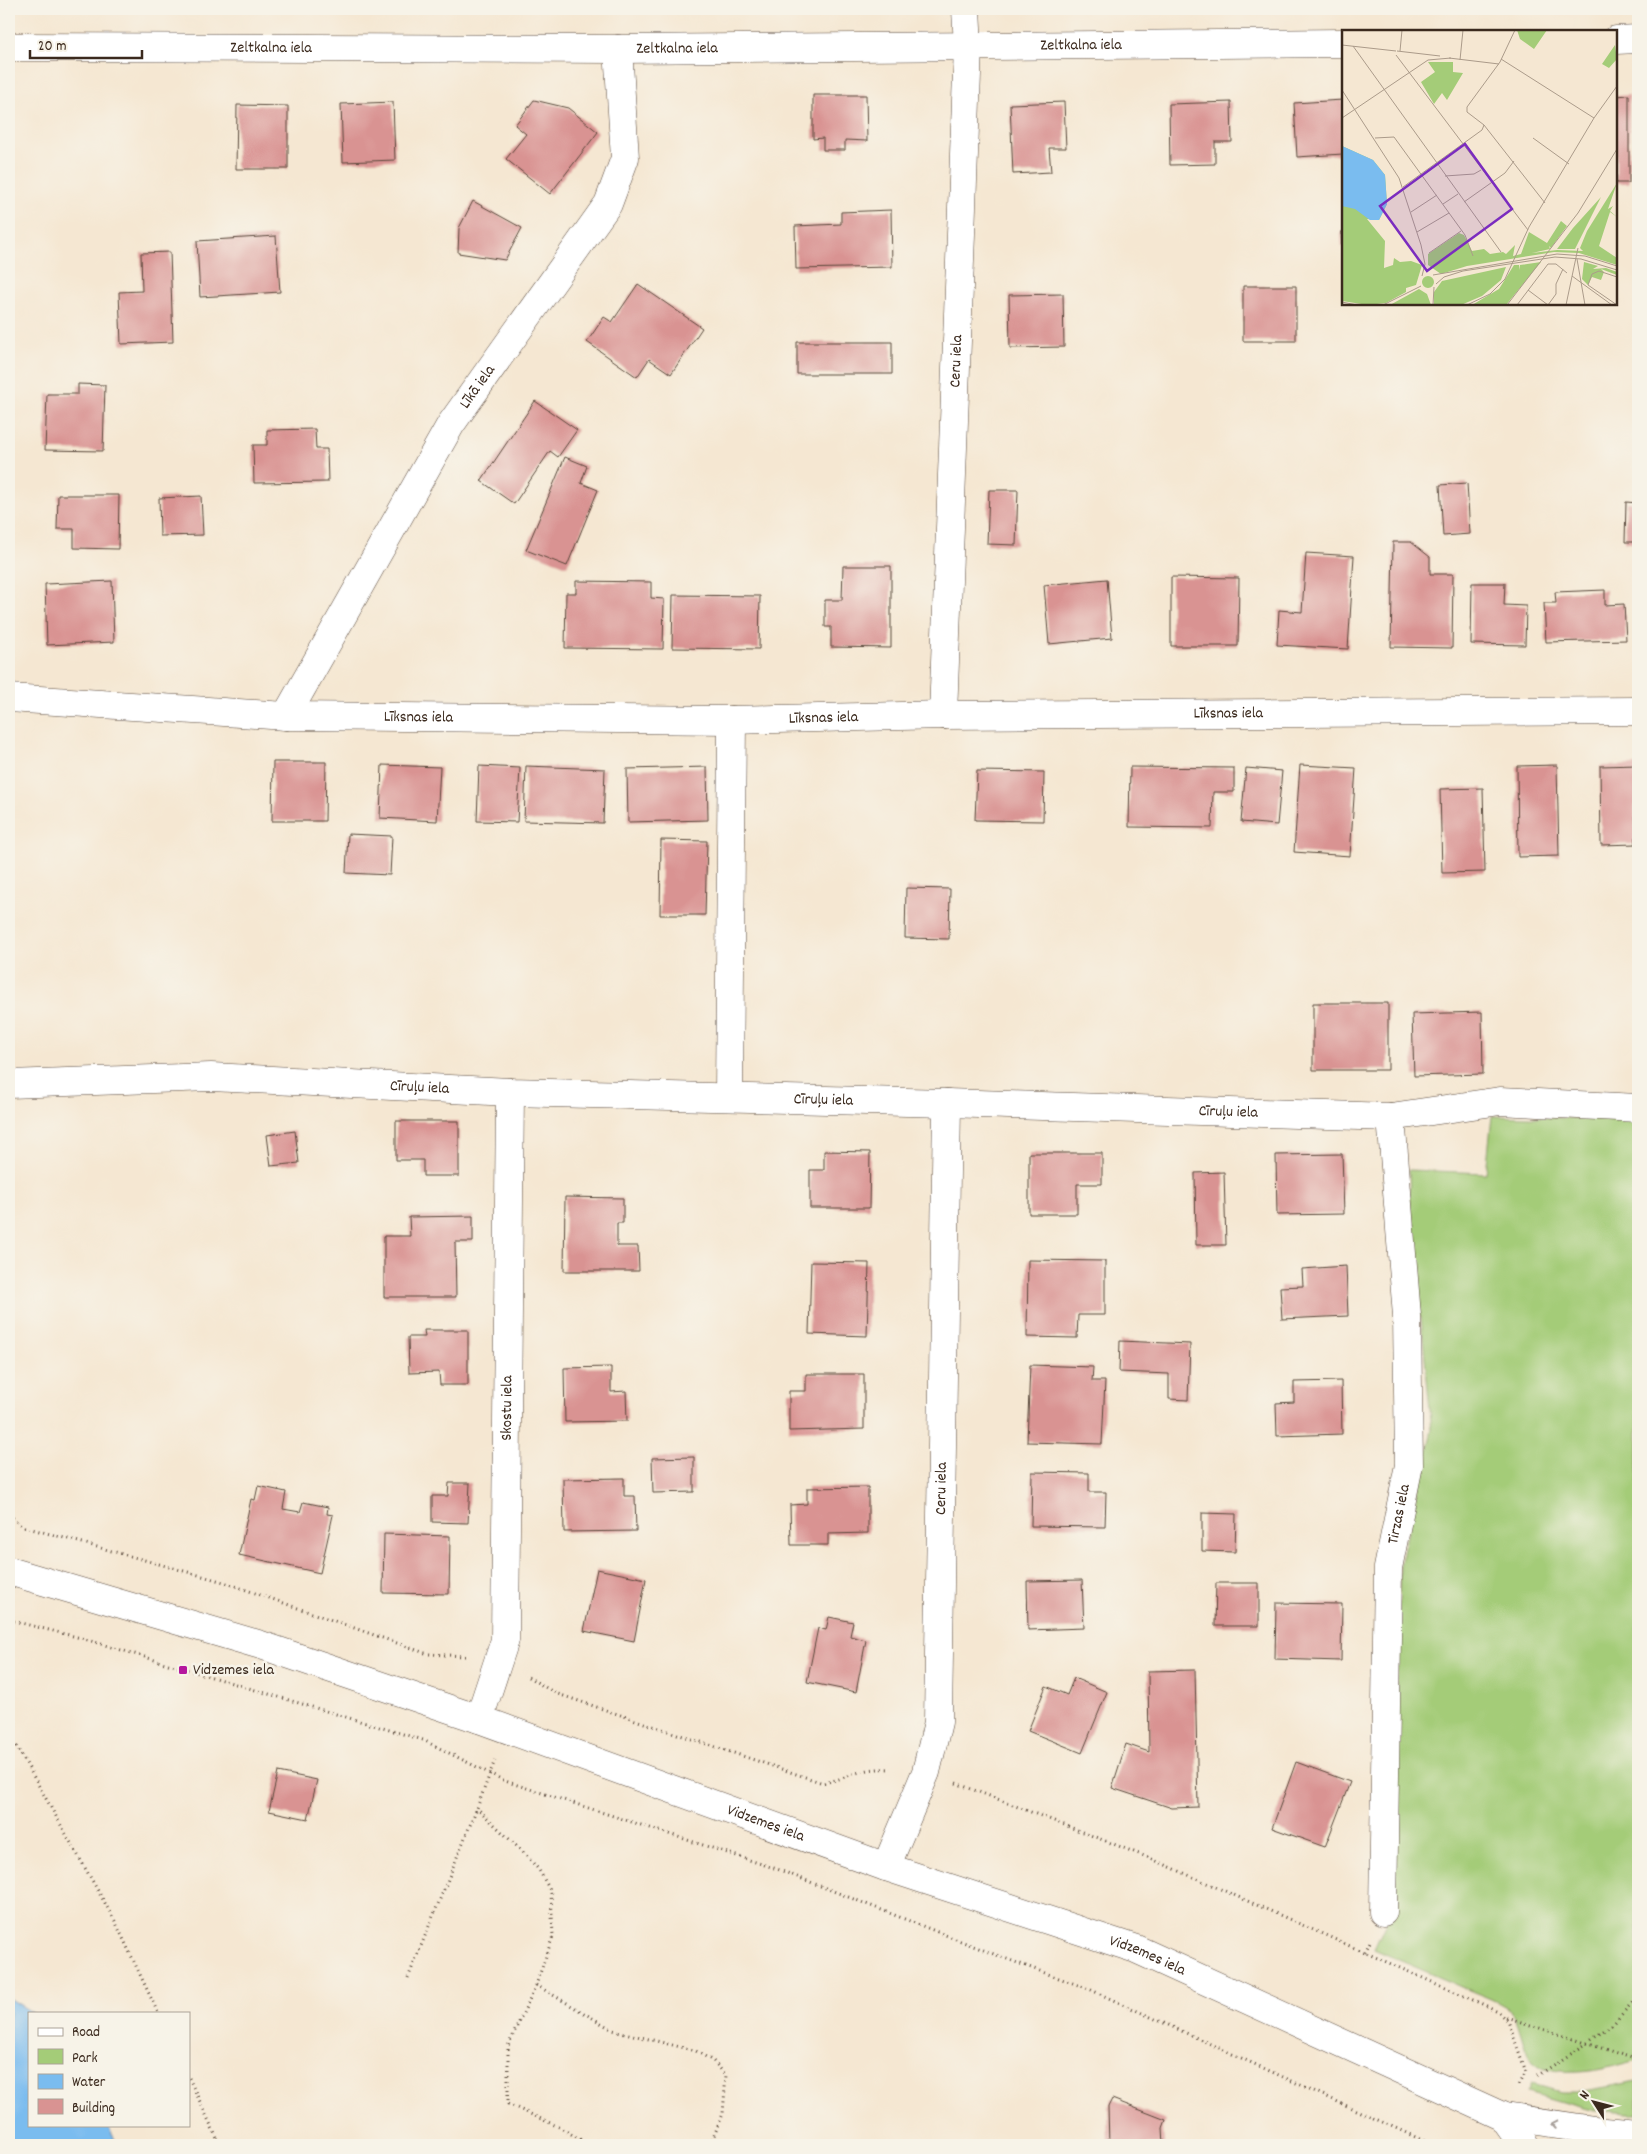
<svg xmlns="http://www.w3.org/2000/svg" width="1647" height="2154" font-family="Dekko,sans-serif">
  <style>
    .green { fill: #a4cc78; stroke: #707b4b }
    .water { fill: #7abcef; stroke: #5a7386 }
    .building { fill: #d99392 }
    .lines { fill: none; stroke-linecap: round; stroke-linejoin: round }
    .minor-casing { stroke: #574639; stroke-width: 29 }
    .tertiary-casing { stroke: #574639; stroke-width: 29 }
    .path { stroke: #574639; stroke-width: 3; stroke-dasharray: 1 4; stroke-linecap: butt }
    .minor { stroke: #fff; stroke-width: 28 }
    .tertiary { stroke: #fff; stroke-width: 28 }
    .oneway { stroke: #a79f9a }
    .poi-dot { fill: #b5179e; stroke: #f7f3e8; stroke-width: 2 }
    .labels { text-anchor: middle; dominant-baseline: central; stroke-width: 5; stroke-linejoin: round; paint-order: stroke }
    .street-label { font-size: 16px; fill: #3b2a1e; stroke: #f7f3e8 }
    .poi-label { font-size: 16px; fill: #3b2a1e; stroke: #f7f3e8; text-anchor: start }
    .inset-road { fill: none; stroke: #ab9b8a; stroke-width: 1 }
    .view { fill: #7b2cbf; fill-opacity: 0.15; stroke: #7b2cbf; stroke-width: 2.5 }
    .inset-edge { fill: none; stroke: #3b2a1e; stroke-width: 2.5 }
  </style>
  <rect width="100%" height="100%" fill="#f7f3e8"/>
  <filter id="ink" filterUnits="userSpaceOnUse"><feTurbulence type="fractalNoise" baseFrequency=".02" numOctaves="2"/><feDisplacementMap in="SourceGraphic" scale="10" xChannelSelector="R" yChannelSelector="G"/><feConvolveMatrix kernelMatrix="1 2 1 2 8 2 1 2 1" color-interpolation-filters="sRGB"/></filter>
  <filter id="wash" filterUnits="userSpaceOnUse"><feTurbulence type="fractalNoise" baseFrequency=".0096" numOctaves="4" result="noise"/><feDisplacementMap in="SourceGraphic" scale="20" xChannelSelector="R" yChannelSelector="G"/><feGaussianBlur stdDeviation="1.12" result="paint"/><feColorMatrix in="noise" values="0 0 0 0 0 0 0 0 0 0 0 0 0 0 0 0 0 1.4 0 .05"/><feComposite in="paint" operator="in"/></filter>
  <g filter="url(#wash)">
    <rect width="100%" height="100%" fill="#f5e7d2"/>
    <!-- green -->
    <path class="green" d="M 1492,1116 L 1638,1120 L 1638,2060 C 1612,2067 1548,2086 1529,2056 C 1523,2045 1518,2019 1513,2013 C 1505,2003 1480,1995 1469,1990 C 1437,1976 1405,1963 1374,1949 L 1390,1914 L 1400,1565 L 1432,1430 L 1421,1317 L 1412,1296 L 1409,1170 L 1486,1173 Z
      M 1638,2081 L 1638,2114 L 1586,2109 L 1527,2092 L 1531,2084 L 1561,2092 L 1578,2092 Z"/>
    <!-- water -->
    <path class="water" d="M 9,1998 L 33,2013 L 29,2013 L 29,2125 L 107,2125 L 118,2145 L 9,2145 Z"/>
    <g id="blocks">
      <!-- building -->
      <path class="building" d="M 813,95 L 866,95 L 867,141 L 845,140 L 845,150 L 823,150 L 823,138 L 813,139 Z
        M 1629,95 L 1629,183 L 1616,183 L 1616,96 Z
        M 534,100 L 568,108 L 598,132 L 550,194 L 506,159 L 526,134 L 515,125 Z
        M 1343,100 L 1343,154 L 1297,157 L 1294,103 Z
        M 393,102 L 395,160 L 343,162 L 341,104 Z
        M 1064,102 L 1066,148 L 1049,148 L 1051,172 L 1013,174 L 1010,104 Z
        M 1231,102 L 1232,142 L 1215,142 L 1215,164 L 1170,165 L 1169,104 Z
        M 237,105 L 288,106 L 288,169 L 236,169 Z
        M 473,201 L 522,228 L 505,260 L 458,253 L 459,228 Z
        M 891,210 L 892,267 L 796,269 L 795,226 L 841,224 L 841,212 Z
        M 1341,232 L 1343,232 L 1343,247 L 1342,247 Z
        M 276,236 L 280,292 L 200,297 L 197,241 Z
        M 170,252 L 173,342 L 121,344 L 119,292 L 142,291 L 141,253 Z
        M 638,284 L 702,328 L 671,374 L 649,359 L 637,377 L 587,342 L 604,317 L 612,322 Z
        M 1243,286 L 1296,286 L 1296,341 L 1243,341 Z
        M 1063,294 L 1064,347 L 1010,348 L 1009,295 Z
        M 797,342 L 892,342 L 892,374 L 797,374 Z
        M 78,384 L 105,385 L 103,451 L 45,450 L 47,394 L 78,394 Z
        M 535,401 L 577,430 L 558,457 L 550,451 L 514,504 L 481,481 Z
        M 315,429 L 316,449 L 327,449 L 328,482 L 254,483 L 253,445 L 267,445 L 267,430 Z
        M 565,457 L 587,466 L 581,483 L 598,490 L 567,566 L 526,550 Z
        M 1467,483 L 1470,534 L 1443,536 L 1440,485 Z
        M 989,490 L 1018,490 L 1016,545 L 987,544 Z
        M 58,495 L 119,495 L 118,549 L 74,548 L 74,529 L 57,529 Z
        M 201,496 L 203,535 L 160,536 L 159,498 Z
        M 1626,502 L 1638,503 L 1638,542 L 1625,542 Z
        M 1393,542 L 1411,542 L 1430,557 L 1430,574 L 1453,574 L 1452,648 L 1391,647 Z
        M 1306,553 L 1354,556 L 1348,649 L 1277,645 L 1279,610 L 1302,612 Z
        M 843,566 L 891,566 L 891,648 L 831,647 L 831,627 L 825,627 L 825,600 L 842,600 Z
        M 1171,577 L 1239,578 L 1238,646 L 1171,646 Z
        M 1107,579 L 1112,638 L 1049,644 L 1044,585 Z
        M 112,581 L 114,642 L 47,645 L 45,584 Z
        M 576,581 L 651,582 L 651,598 L 664,599 L 663,649 L 565,648 L 566,593 L 576,593 Z
        M 1472,583 L 1505,583 L 1504,605 L 1526,606 L 1525,645 L 1471,644 Z
        M 1605,590 L 1605,605 L 1624,604 L 1626,640 L 1546,642 L 1544,603 L 1556,603 L 1555,592 Z
        M 673,595 L 760,596 L 759,649 L 672,648 Z
        M 273,762 L 326,762 L 325,821 L 272,821 Z
        M 382,765 L 440,767 L 437,821 L 380,818 Z
        M 1300,765 L 1356,768 L 1350,856 L 1294,852 Z
        M 1557,765 L 1559,856 L 1518,857 L 1517,766 Z
        M 1638,765 L 1638,804 L 1635,804 L 1636,844 L 1601,845 L 1600,766 Z
        M 479,766 L 520,768 L 517,822 L 477,821 Z
        M 526,766 L 605,769 L 603,823 L 524,821 Z
        M 707,767 L 708,820 L 628,822 L 627,769 Z
        M 1130,767 L 1234,768 L 1234,792 L 1213,792 L 1212,828 L 1129,827 Z
        M 1246,768 L 1282,771 L 1277,825 L 1241,822 Z
        M 977,771 L 1044,772 L 1043,821 L 975,820 Z
        M 1483,788 L 1485,872 L 1442,873 L 1440,789 Z
        M 348,834 L 392,836 L 390,875 L 346,873 Z
        M 661,840 L 707,841 L 705,915 L 660,915 Z
        M 906,888 L 950,889 L 949,939 L 905,938 Z
        M 1313,1003 L 1388,1003 L 1388,1070 L 1313,1070 Z
        M 1482,1012 L 1483,1074 L 1414,1076 L 1412,1014 Z
        M 396,1121 L 459,1121 L 459,1176 L 423,1176 L 423,1160 L 396,1160 Z
        M 295,1131 L 299,1163 L 271,1166 L 267,1135 Z
        M 824,1151 L 870,1152 L 869,1208 L 810,1208 L 810,1170 L 824,1170 Z
        M 1029,1153 L 1102,1153 L 1102,1184 L 1077,1184 L 1077,1214 L 1029,1214 Z
        M 1342,1154 L 1344,1214 L 1277,1215 L 1276,1155 Z
        M 1224,1172 L 1226,1245 L 1196,1245 L 1195,1173 Z
        M 565,1197 L 623,1198 L 623,1223 L 617,1223 L 617,1246 L 638,1246 L 639,1271 L 564,1271 Z
        M 473,1216 L 473,1242 L 455,1242 L 456,1297 L 384,1297 L 384,1236 L 410,1236 L 409,1217 Z
        M 1028,1260 L 1105,1261 L 1105,1315 L 1078,1315 L 1077,1338 L 1027,1337 Z
        M 811,1262 L 869,1263 L 867,1336 L 809,1334 Z
        M 1346,1266 L 1348,1316 L 1282,1319 L 1280,1287 L 1303,1286 L 1302,1269 Z
        M 424,1330 L 468,1330 L 468,1385 L 440,1385 L 439,1372 L 409,1373 L 408,1337 L 425,1337 Z
        M 1120,1341 L 1190,1344 L 1188,1400 L 1169,1399 L 1169,1374 L 1119,1372 Z
        M 1030,1365 L 1093,1367 L 1092,1381 L 1105,1381 L 1102,1444 L 1027,1442 Z
        M 611,1367 L 611,1392 L 626,1391 L 627,1421 L 565,1422 L 564,1368 Z
        M 806,1374 L 864,1374 L 864,1429 L 789,1431 L 789,1391 L 806,1391 Z
        M 1341,1381 L 1342,1434 L 1277,1436 L 1276,1403 L 1294,1402 L 1294,1382 Z
        M 694,1457 L 694,1492 L 653,1493 L 652,1458 Z
        M 1032,1472 L 1089,1473 L 1089,1492 L 1106,1492 L 1105,1527 L 1031,1526 Z
        M 624,1478 L 624,1496 L 635,1496 L 636,1531 L 564,1532 L 563,1479 Z
        M 449,1483 L 470,1483 L 468,1523 L 432,1522 L 432,1496 L 448,1496 Z
        M 258,1486 L 286,1492 L 283,1509 L 300,1512 L 303,1502 L 328,1507 L 327,1514 L 333,1515 L 320,1573 L 239,1555 L 251,1499 L 255,1500 Z
        M 868,1487 L 868,1533 L 828,1534 L 828,1545 L 791,1545 L 790,1505 L 807,1504 L 807,1488 Z
        M 1202,1513 L 1236,1514 L 1235,1552 L 1202,1551 Z
        M 384,1534 L 450,1536 L 449,1594 L 383,1593 Z
        M 597,1569 L 646,1579 L 634,1641 L 584,1631 Z
        M 1082,1580 L 1084,1628 L 1028,1630 L 1027,1581 Z
        M 1216,1583 L 1259,1583 L 1259,1626 L 1215,1626 Z
        M 1276,1603 L 1342,1604 L 1341,1661 L 1275,1659 Z
        M 829,1617 L 853,1622 L 850,1636 L 866,1640 L 856,1692 L 807,1682 L 818,1628 L 826,1630 Z
        M 1195,1670 L 1198,1807 L 1172,1808 L 1112,1788 L 1126,1744 L 1149,1752 L 1148,1671 Z
        M 1074,1678 L 1107,1692 L 1082,1753 L 1028,1731 L 1046,1686 L 1067,1695 Z
        M 1296,1762 L 1350,1782 L 1325,1847 L 1272,1828 Z
        M 278,1772 L 317,1780 L 308,1819 L 269,1811 Z
        M 1112,2099 L 1166,2120 L 1163,2128 L 1164,2145 L 1109,2145 L 1108,2107 Z"/>
    </g>
  </g>
  <g filter="url(#ink)">
    <use href="#blocks" fill-opacity="0" stroke="#574639" stroke-width="1"/>
    <g class="lines">
      <!-- minor casing -->
      <g class="minor-casing">
        <g id="minor">
          <path d="M 1616,40 L 1638,39"/>
          <path id="s1" d="M 9,47 L 618,49 L 1343,43"/>
          <path id="s2" d="M 9,698 L 286,716 L 732,720 L 943,715 L 1638,711"/>
          <path id="s3" d="M 943,715 L 968,47 L 966,9"/>
          <path id="s4" d="M 286,716 L 451,424 L 608,204 L 625,158 L 618,49"/>
          <path id="s5" d="M 9,1084 L 211,1077 L 510,1092 L 947,1103 L 1391,1117 L 1500,1101 L 1638,1108"/>
          <path d="M 729,1097 L 732,720"/>
          <path id="s6" d="M 479,1719 L 505,1640 L 510,1092"/>
          <path id="s7" d="M 886,1867 L 926,1772 L 938,1722 L 947,1103"/>
          <path id="s8" d="M 1383,1912 L 1388,1568 L 1409,1465 L 1407,1316 L 1391,1117"/>
        </g>
      </g>
      <!-- tertiary casing -->
      <g class="tertiary-casing">
        <g id="tertiary">
          <path id="s9" d="M 9,1571 L 261,1645 L 479,1719 L 886,1867 L 1136,1949 L 1504,2117 L 1594,2130 L 1638,2134"/>
          <path d="M 1504,2117 L 1524,2145"/>
        </g>
      </g>
      <!-- path -->
      <path class="path" d="M 9,1514 L 21,1526 L 224,1582 L 428,1654 L 466,1656
        M 9,1620 L 81,1638 L 423,1740 L 505,1781 L 777,1869 L 1004,1958 L 1089,1989 L 1433,2145
        M 528,1677 L 555,1693 L 823,1783 C 850,1778 860,1767 890,1769
        M 9,1733 L 115,1921 L 158,2013
        M 495,1760 L 477,1808 L 526,1855 L 539,1870 L 551,1892 L 553,1936 L 536,1985 L 508,2046 L 508,2104 L 559,2127 L 590,2145
        M 956,1783 L 1152,1859 L 1498,2011 L 1508,2021 L 1526,2072 L 1519,2086
        M 1365,1952 L 1370,1942
        M 408,1978 L 477,1808
        M 536,1985 L 613,2030 L 696,2051 L 713,2061 L 726,2075 L 723,2114 L 710,2145
        M 1506,2017 L 1638,2060
        M 1537,2076 L 1586,2044 L 1614,2023 L 1638,1996
        M 189,2078 L 220,2145"/>
      <!-- minor -->
      <use href="#minor" class="minor"/>
      <!-- tertiary -->
      <use href="#tertiary" class="tertiary"/>
    </g>
    <!-- one-way arrows -->
    <defs><path id="oneway-chevron" d="M-2-3.5L2.5 0L-2 3.5" fill="none" stroke-width="1.6" stroke-linecap="round" stroke-linejoin="round" transform="scale(1.25)"/></defs>
    <use class="oneway" href="#oneway-chevron" transform="translate(1555 2124) rotate(-170)"/>
  </g>
  <!-- markers -->
  <rect class="poi-dot" x="178" y="1665" width="10" height="10" rx="2.5"/>
  <g class="labels">
    <!-- street labels -->
    <g class="street-label">
      <text stroke="none"><textPath href="#s1" startOffset="1072">Zeltkalna iela</textPath></text>
      <text stroke="none"><textPath href="#s1" startOffset="262">Zeltkalna iela</textPath></text>
      <text stroke="none"><textPath href="#s1" startOffset="668">Zeltkalna iela</textPath></text>
      <text stroke="none"><textPath href="#s3" startOffset="354">Ceru iela</textPath></text>
      <text stroke="none"><textPath href="#s4" startOffset="381">Līkā iela</textPath></text>
      <text stroke="none"><textPath href="#s2" startOffset="1220">Līksnas iela</textPath></text>
      <text stroke="none"><textPath href="#s2" startOffset="410">Līksnas iela</textPath></text>
      <text stroke="none"><textPath href="#s2" startOffset="815">Līksnas iela</textPath></text>
      <text stroke="none"><textPath href="#s5" startOffset="411">Cīruļu iela</textPath></text>
      <text stroke="none"><textPath href="#s5" startOffset="815">Cīruļu iela</textPath></text>
      <text stroke="none"><textPath href="#s5" startOffset="1220">Cīruļu iela</textPath></text>
      <text stroke="none"><textPath href="#s6" startOffset="315">Skostu iela</textPath></text>
      <text stroke="none"><textPath href="#s7" startOffset="388">Ceru iela</textPath></text>
      <text stroke="none"><textPath href="#s8" startOffset="399">Tirzas iela</textPath></text>
      <text stroke="none"><textPath href="#s9" startOffset="798">Vidzemes iela</textPath></text>
      <text stroke="none"><textPath href="#s9" startOffset="1202">Vidzemes iela</textPath></text>
    </g>
    <!-- poi labels -->
    <g class="poi-label">
      <text x="193" y="1670">Vidzemes iela</text>
    </g>
  </g>
  <!-- overview -->
  <g transform="translate(1342 30)">
    <rect width="275" height="275" fill="#f5e7d2"/>
    <path d="M 175,0 L 205,0 L 192,19 L 178,9 ZM 273,15 L 275,29 L 267,38 L 260,34 ZM 86,32 L 111,32 L 111,42 L 121,43 L 105,70 L 100,63 L 92,74 L 79,52 L 93,42 ZM 0,116 L 31,130 L 43,145 L 45,174 L 37,190 L 25,189 L 43,211 L 42,238 L 51,235 L 52,228 L 58,232 L 69,231 L 80,235 L 74,255 L 64,258 L 64,262 L 44,273 L 26,275 L 0,271 ZM 275,153 L 266,179 L 271,176 L 268,181 L 275,187 L 268,182 L 257,216 L 275,228 L 275,235 L 237,223 L 212,222 L 125,236 L 99,244 L 86,235 L 86,224 L 117,203 L 122,205 L 130,221 L 142,219 L 148,224 L 161,222 L 164,224 L 173,215 L 171,226 L 179,224 L 187,202 L 205,213 L 219,191 L 225,196 L 209,218 L 207,216 L 208,219 L 190,223 L 215,220 L 241,221 L 238,218 L 245,201 ZM 259,167 L 233,219 L 215,219 L 231,198 ZM 199,232 L 164,275 L 130,275 L 157,259 L 172,235 L 177,235 L 177,240 L 178,235 ZM 242,232 L 256,236 L 251,239 L 264,238 L 275,242 L 275,245 L 259,239 L 262,242 L 259,250 L 250,247 L 246,255 L 240,249 ZM 164,237 L 159,250 L 140,266 L 119,275 L 92,275 L 92,262 L 100,251 ZM80 252a6 6 0 1 1 12 0a6 6 0 1 1-12 0ZM 77,259 L 85,264 L 89,275 L 48,275 Z" fill="#a4cc78"/>
    <path d="M 0,116 L 31,130 L 43,145 L 45,174 L 37,190 L 28,190 L 13,179 L 0,176 Z" fill="#7abcef"/>
    <path class="inset-road" d="M 0,15 L 54,21M 11,16 L 159,222M 55,21 L 98,26M 58,21 L 60,0M 54,25 L 186,200M 107,28 L 157,34M 159,29 L 252,88M 118,30 L 121,0M 0,60 L 57,148 L 79,215 L 83,234 L 80,246M 0,88 L 86,30 L 109,28M 142,95 L 203,173M 33,108 L 52,107 L 123,205 L 131,226M 191,108 L 227,134M 103,146 L 132,144 L 139,140M 61,157 L 140,100 L 142,95 L 125,82 L 125,77 L 158,32 L 173,0M 122,172 L 163,143 L 172,131M 101,174 L 116,164M 69,182 L 95,165M 75,202 L 107,183M 87,223 L 119,201M 235,229 L 243,275M 91,245 L 215,224 L 243,226 L 275,236M 230,246 L 270,275M 94,254 L 102,247 L 121,241 L 213,227 L 239,229 L 275,240M 186,260 L 206,275M 0,272 L 15,275M 41,275 L 79,256M 91,275 L 92,257M 125,275 L 148,264 L 163,249 L 187,197 L 252,88 L 275,56M 165,275 L 236,183 L 275,119M 175,275 L 206,234 L 214,234 L 225,243M 206,275 L 214,264 L 214,254 L 221,239M 224,275 L 236,218M 275,275 L 246,255 L 250,244 L 257,241 L 275,247"/>
    <path class="view" d="M 123,114 L 170,179 L 85,241 L 38,176 Z"/>
    <rect width="275" height="275" class="inset-edge"/>
  </g>
  <!-- margin -->
  <rect width="1647" height="2154" fill="none" stroke="#f7f3e8" stroke-width="30"/>
  <!-- legend -->
  <rect x="28" y="2012" width="162" height="115" fill="#f7f3e8" stroke="#aca397"/>
  <rect x="38" y="2028" width="25" height="8" fill="#ffffff" stroke="#aca397"/>
  <text x="72" y="2036" font-size="15" fill="#3b2a1e">Road</text>
  <rect x="38" y="2049" width="25" height="15" fill="#a4cc78" stroke="#aca397"/>
  <text x="72" y="2062" font-size="15" fill="#3b2a1e">Park</text>
  <rect x="38" y="2074" width="25" height="15" fill="#7abcef" stroke="#aca397"/>
  <text x="72" y="2086" font-size="15" fill="#3b2a1e">Water</text>
  <rect x="38" y="2099" width="25" height="15" fill="#d99392" stroke="#aca397"/>
  <text x="72" y="2112" font-size="15" fill="#3b2a1e">Building</text>
  <!-- north arrow -->
  <g transform="translate(1594 2102) rotate(306)" stroke="#f7f3e8" stroke-width="4" paint-order="stroke">
  <path d="M0-4L9 19L0 12L-9 19Z" fill="#3b2a1e"/>
  <text y="-8" font-size="14" font-weight="bold" text-anchor="middle" fill="#3b2a1e">N</text>
  </g>
  <!-- scale -->
  <path d="M30 50v8h112v-8" fill="none" stroke="#3b2a1e" stroke-width="2.5"/>
  <text x="38" y="50" font-size="15" fill="#3b2a1e" stroke="#f7f3e8" stroke-width="4" paint-order="stroke">20 m</text>
</svg>
